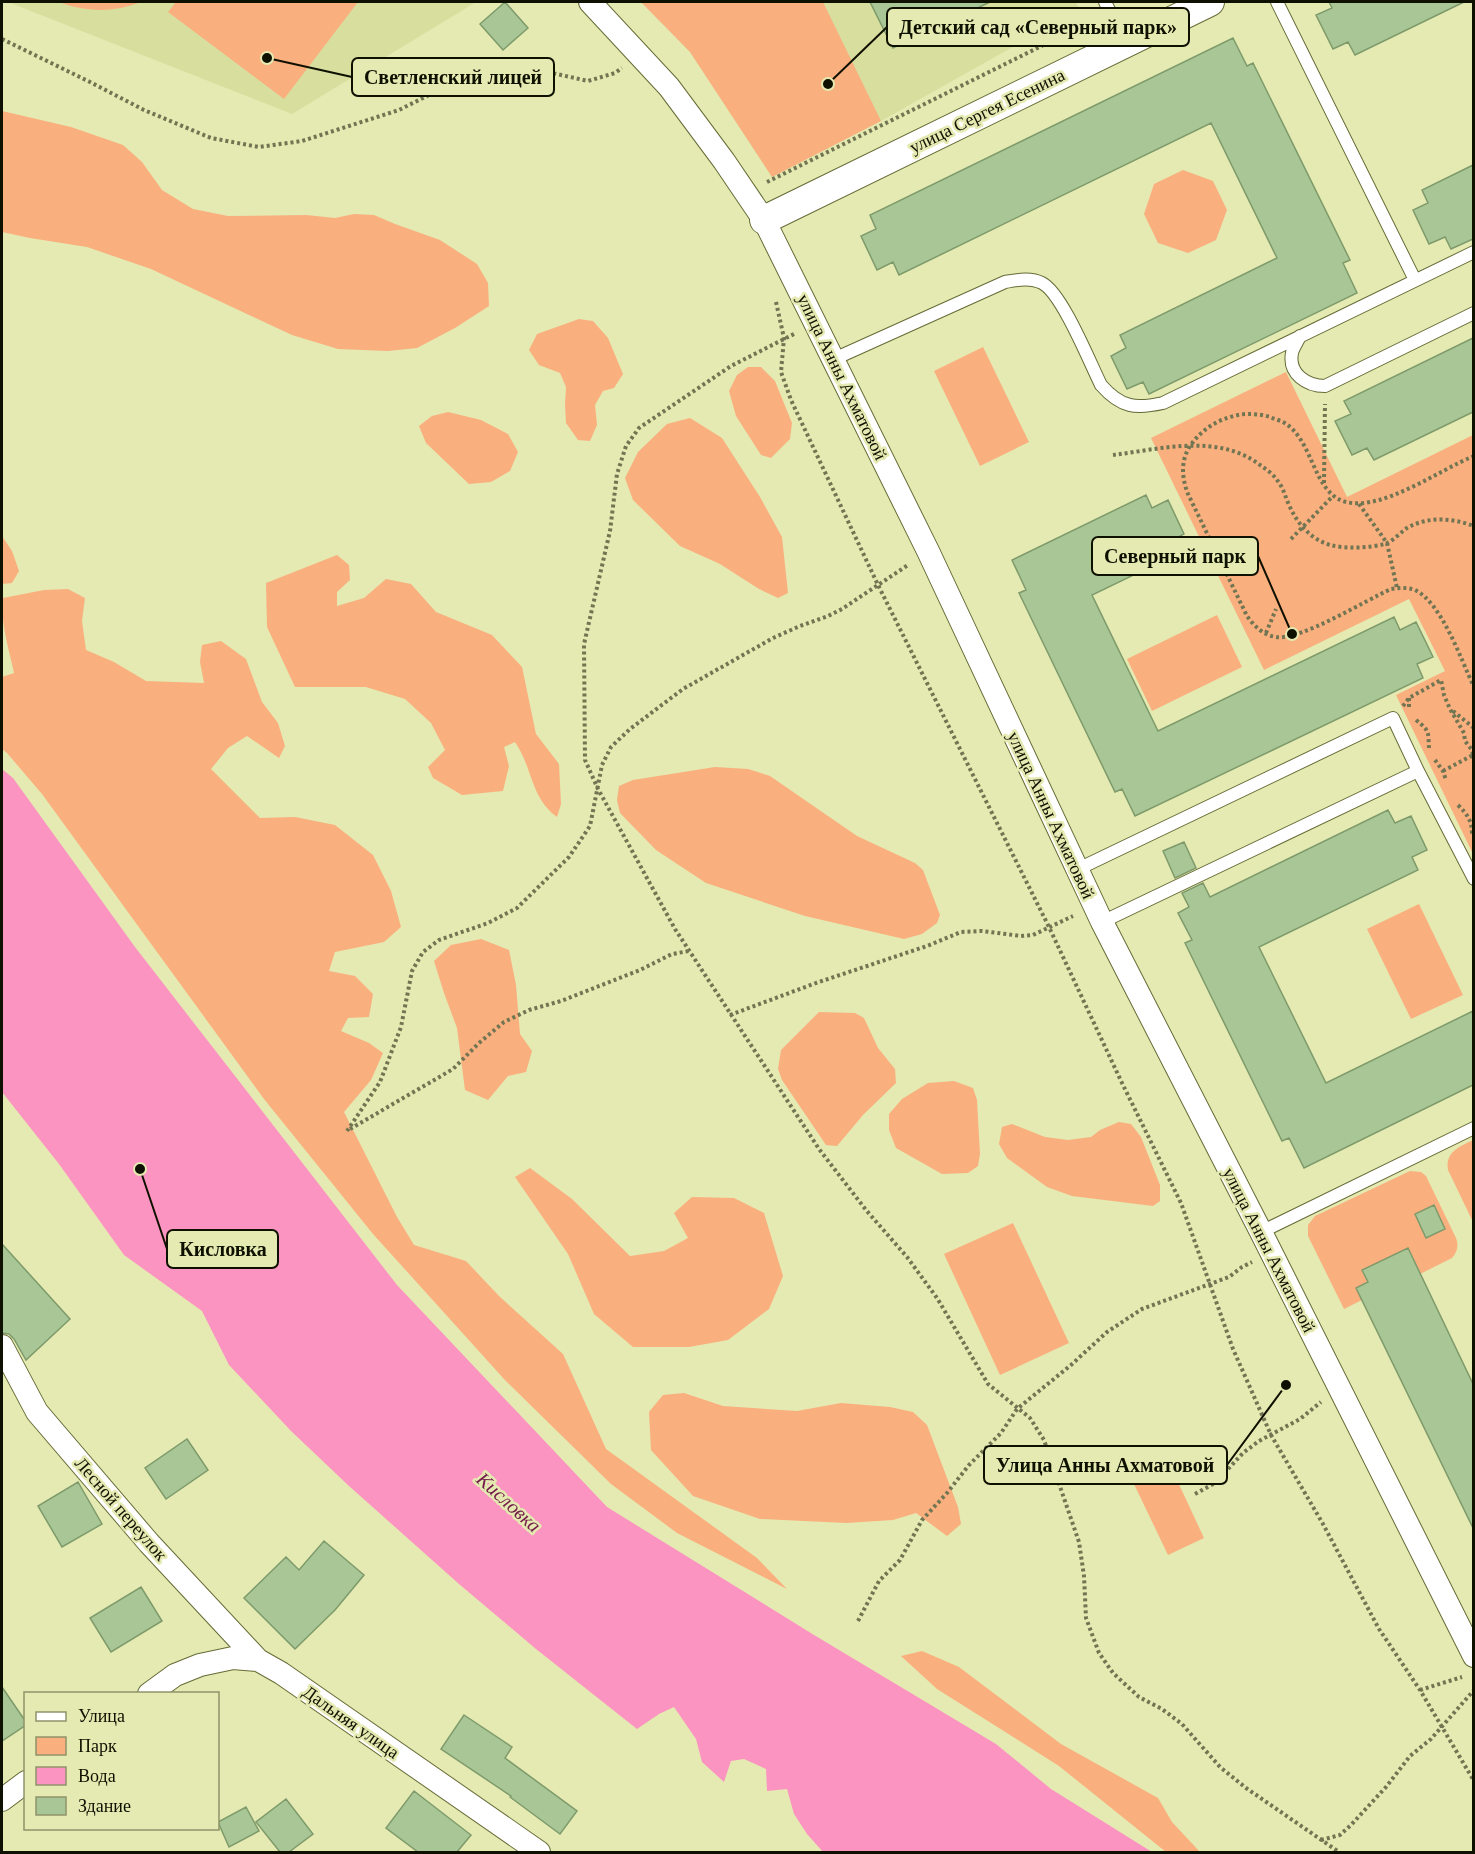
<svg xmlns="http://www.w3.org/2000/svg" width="1475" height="1854" font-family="Georgia,serif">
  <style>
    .built { fill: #d7de9e }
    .green { fill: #faaf7f }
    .water { fill: #fc94c1 }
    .building { fill: #a9c796; stroke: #7e9a6b; stroke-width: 1.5 }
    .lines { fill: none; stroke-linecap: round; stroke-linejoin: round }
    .service-casing { stroke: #666b36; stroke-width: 14 }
    .minor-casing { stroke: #666b36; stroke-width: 24 }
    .tertiary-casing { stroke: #666b36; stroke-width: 30 }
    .path { stroke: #717552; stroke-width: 4; stroke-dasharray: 3 3; stroke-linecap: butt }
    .service { stroke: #fff; stroke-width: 12 }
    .minor { stroke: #fff; stroke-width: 22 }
    .tertiary { stroke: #fff; stroke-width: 28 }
    .labels { text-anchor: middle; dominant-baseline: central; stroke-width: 5; stroke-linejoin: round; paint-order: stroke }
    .street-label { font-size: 18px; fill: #0f1100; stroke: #e4eab1 }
    .water-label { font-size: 20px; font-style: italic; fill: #751b4a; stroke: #e4eab1 }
    .leader { fill: none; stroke: #0f1100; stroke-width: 2 }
    .callout-dot { fill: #0f1100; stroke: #e4eab1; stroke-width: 2 }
    .callout { fill: #e4eab1; stroke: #0f1100; stroke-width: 2 }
    .callout-label { font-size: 20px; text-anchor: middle; font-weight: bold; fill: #0f1100 }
  </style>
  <rect width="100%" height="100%" fill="#e4eab1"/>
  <!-- built -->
  <path class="built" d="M 8,2 L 476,2 L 292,114 Z
    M 641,2 L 1075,2 L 1080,9 L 881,121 L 772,177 L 690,52 Z"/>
  <!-- green -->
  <path class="green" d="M 59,2 L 140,2 C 115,13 84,12 59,2 Z
    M 176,2 L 358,2 L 284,99 L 168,12 Z
    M 641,2 L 823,2 L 881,121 L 772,177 L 690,52 Z
    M 2,111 L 71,127 L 123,145 L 142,162 L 162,190 L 193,209 L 228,216 L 306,215 L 335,218 L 354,214 L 374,215 L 395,224 L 440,240 L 477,264 L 488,283 L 489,306 L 455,328 L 417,348 L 388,351 L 338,349 L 292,335 L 151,269 L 87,247 L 30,238 L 2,232 Z
    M 1183,170 L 1213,181 L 1227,210 L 1216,240 L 1188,253 L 1158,243 L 1144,214 L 1154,184 Z
    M 579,319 L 593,321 L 608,338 L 623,374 L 614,388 L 603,391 L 595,405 L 597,425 L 590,441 L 578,440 L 566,423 L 565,404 L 566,387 L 560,373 L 539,365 L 529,350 L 537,334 Z
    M 983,347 L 1029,442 L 980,466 L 934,371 Z
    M 748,367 L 761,367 L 775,381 L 792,423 L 790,439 L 771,458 L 761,455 L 736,416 L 729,391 L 737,375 Z
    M 1286,372 L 1347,497 L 1473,435 L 1473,854 L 1396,695 L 1445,671 L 1409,599 L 1264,670 L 1151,438 Z
    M 448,412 L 481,420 L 508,434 L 518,452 L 510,471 L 491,482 L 469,484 L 426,443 L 419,426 L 432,416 Z
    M 690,418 L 722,438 L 760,497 L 782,537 L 788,593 L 778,598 L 759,589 L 720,564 L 680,546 L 633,500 L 625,478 L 638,452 L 667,424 Z
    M 2,536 L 12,551 L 19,571 L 12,583 L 2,584 Z
    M 337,555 L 349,565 L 350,580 L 337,592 L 337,606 L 364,598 L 386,579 L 411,584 L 436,612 L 492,635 L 522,667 L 536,734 L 559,764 L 561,804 L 557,817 C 530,797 533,768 515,742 L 504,747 L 509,766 L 503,791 L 462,795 L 433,778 L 428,767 L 445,750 L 431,723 L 405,699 L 366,687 L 295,687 L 267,627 L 266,583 Z
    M 68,589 L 85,598 L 82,621 L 86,650 L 114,662 L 146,681 L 204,683 L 200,662 L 202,645 L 221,641 L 246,659 L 262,702 L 278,723 L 285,746 L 279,758 L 247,736 L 228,748 L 211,769 L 260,818 L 295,817 L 335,825 L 373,855 L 391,891 L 401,927 L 384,942 L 335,952 L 329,971 L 355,976 L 373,994 L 369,1017 L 348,1018 L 341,1031 L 369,1043 L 383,1053 L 371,1080 L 344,1112 L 397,1217 L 414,1245 L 466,1261 L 499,1296 L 563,1354 L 606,1449 L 757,1558 L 787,1589 L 677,1533 L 611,1484 L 504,1379 L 373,1234 L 264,1099 L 42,794 L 7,753 L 2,749 L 2,677 L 14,673 C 9,649 0,622 3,598 L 44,590 Z
    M 1217,615 L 1242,667 L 1152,711 L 1127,659 Z
    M 715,767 L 748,769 L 770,776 L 857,836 L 915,863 L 923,870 L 940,915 L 937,923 L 922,934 L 904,939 L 805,916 L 706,883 L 656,850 L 620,813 L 617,800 L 619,786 L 633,780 Z
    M 1419,904 L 1463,995 L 1411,1019 L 1367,929 Z
    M 481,939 L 509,950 L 516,985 L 520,1034 L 532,1051 L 526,1072 L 508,1076 L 488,1100 L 465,1090 L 457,1028 L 444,993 L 434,961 L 451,945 Z
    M 819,1012 L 855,1013 L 864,1018 L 878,1048 L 895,1069 L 896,1083 L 863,1115 L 837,1146 L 826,1145 L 782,1080 L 778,1069 L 781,1050 Z
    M 954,1081 L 973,1088 L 977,1100 L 980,1154 L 978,1166 L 968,1173 L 942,1174 L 896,1148 L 889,1130 L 889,1114 L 902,1099 L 928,1083 Z
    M 1119,1122 L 1131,1124 L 1141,1137 L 1160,1185 L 1160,1201 L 1153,1206 L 1072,1196 L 1047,1187 L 1007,1158 L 999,1144 L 1002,1127 L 1012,1124 L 1045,1137 L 1068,1140 L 1091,1137 L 1100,1130 Z
    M 1473,1140 L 1473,1222 L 1448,1170 C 1445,1152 1459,1147 1473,1140 Z
    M 530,1168 L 572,1199 L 630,1256 L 664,1251 L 688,1238 L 674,1213 L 692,1197 L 734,1198 L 764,1213 L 783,1276 L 769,1309 L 728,1340 L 689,1347 L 633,1347 L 594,1314 L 568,1254 L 515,1177 Z
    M 1410,1171 L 1421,1172 L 1426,1176 L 1456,1238 C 1459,1246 1457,1252 1452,1258 L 1420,1274 L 1362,1271 L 1368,1282 L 1362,1300 L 1344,1309 L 1308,1236 L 1308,1225 L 1315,1216 Z
    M 1013,1223 L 1069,1343 L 1000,1375 L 944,1254 Z
    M 684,1393 L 723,1406 L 797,1411 L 841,1403 L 890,1407 L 913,1412 L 927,1425 L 958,1507 L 961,1524 L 947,1536 L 916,1513 L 893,1520 L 846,1523 L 760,1519 L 693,1496 L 651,1450 L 649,1412 L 663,1395 Z
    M 1170,1465 L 1204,1538 L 1168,1555 L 1133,1482 Z
    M 922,1651 L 959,1667 L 1061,1744 L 1158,1798 L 1172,1822 L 1200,1852 L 1166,1852 L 1059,1766 L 937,1689 L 901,1656 Z"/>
  <!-- water -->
  <path class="water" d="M 2,769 L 13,778 L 135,947 L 397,1285 L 607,1507 L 814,1635 L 996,1744 L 1051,1789 L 1152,1852 L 823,1852 L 807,1834 L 794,1814 L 787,1789 L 767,1791 L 766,1769 L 744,1759 L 731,1761 L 724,1782 L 702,1762 L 696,1739 L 674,1707 L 659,1714 L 637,1729 L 536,1649 L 459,1584 L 349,1486 L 291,1431 L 229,1365 L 202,1311 L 124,1255 L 59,1164 L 2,1092 Z"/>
  <!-- building -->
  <path class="building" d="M 505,2 L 528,28 L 503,50 L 480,24 Z
    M 870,2 L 990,2 L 893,48 Z
    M 1329,2 L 1464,2 L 1355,55 L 1348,42 L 1333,49 L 1316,15 L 1332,8 Z
    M 1233,38 L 1247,66 L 1253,63 L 1350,260 L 1343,263 L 1357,293 L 1149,394 L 1143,382 L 1127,389 L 1111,356 L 1126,348 L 1120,335 L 1277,258 L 1211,123 L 899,275 L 893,262 L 877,270 L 861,236 L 876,229 L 870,215 Z
    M 1473,165 L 1473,239 L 1451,249 L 1445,237 L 1429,244 L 1413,210 L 1428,203 L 1422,190 Z
    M 1473,338 L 1473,412 L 1374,460 L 1367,448 L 1352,455 L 1335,421 L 1351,414 L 1344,401 Z
    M 1146,495 L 1152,508 L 1168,500 L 1184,534 L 1169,542 L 1175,555 L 1092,595 L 1158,731 L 1394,617 L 1400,630 L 1416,622 L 1433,657 L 1417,664 L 1423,678 L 1135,816 L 1122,789 L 1115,792 L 1019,593 L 1026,590 L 1012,560 Z
    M 1388,810 L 1395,823 L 1411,816 L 1427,850 L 1412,857 L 1418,870 L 1259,947 L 1326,1083 L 1473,1011 L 1473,1085 L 1304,1168 L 1289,1138 L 1282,1141 L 1185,943 L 1192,940 L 1178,913 L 1189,907 L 1182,893 L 1203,883 L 1210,897 Z
    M 1184,842 L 1196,868 L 1175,878 L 1163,851 Z
    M 1434,1205 L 1445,1229 L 1426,1238 L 1415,1214 Z
    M 2,1244 L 70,1319 L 26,1360 L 14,1339 L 9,1334 L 2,1333 Z
    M 1408,1248 L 1473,1384 L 1473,1528 L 1356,1288 L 1368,1282 L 1362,1270 Z
    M 187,1439 L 208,1470 L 166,1499 L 145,1468 Z
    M 78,1482 L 102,1524 L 62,1547 L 38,1506 Z
    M 324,1541 L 364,1575 L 335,1610 L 295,1649 L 244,1598 L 286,1557 L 299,1570 Z
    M 141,1587 L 162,1621 L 111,1652 L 90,1618 Z
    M 2,1687 L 26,1722 L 26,1725 L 2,1741 Z
    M 464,1715 L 512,1747 L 505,1758 L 577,1811 L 560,1834 L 510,1797 L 511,1796 L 441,1749 Z
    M 414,1791 L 471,1835 L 457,1852 L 418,1852 L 386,1828 Z
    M 286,1799 L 313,1834 L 289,1852 L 280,1852 L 256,1822 Z
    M 246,1807 L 259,1831 L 229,1847 L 218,1822 Z"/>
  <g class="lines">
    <!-- service casing -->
    <g class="service-casing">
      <path id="service" d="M 1105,2 L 1126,43
        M 1277,2 L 1415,280
        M 1300,336 C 1298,341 1293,348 1292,353 C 1288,374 1307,386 1325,386 L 1474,313
        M 834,359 L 1005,282 C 1017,280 1030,277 1042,283 C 1062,293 1090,363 1101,385 C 1121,408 1136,409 1163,403 L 1474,252
        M 1418,771 L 1474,879
        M 1076,870 L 1393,718 L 1418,771 L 1102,922
        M 1261,1232 L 1474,1128"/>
    </g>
    <!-- minor casing -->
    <g class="minor-casing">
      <path id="minor" d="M 590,2 L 669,87 L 724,161 L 764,220 L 928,551 L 1102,922 L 1261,1232 L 1474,1656
        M 2,1346 L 37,1412 L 149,1543 L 258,1660
        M 149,1694 L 175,1675 L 200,1665 L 233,1658 L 258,1660 L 281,1673 L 539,1852
        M 2,1800 L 26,1782"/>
    </g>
    <!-- tertiary casing -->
    <g class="tertiary-casing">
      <path id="tertiary" d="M 764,220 L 1210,2"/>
    </g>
    <!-- path -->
    <path class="path" d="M 2,39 L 90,82 L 144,110 L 211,138 L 259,147 L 302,141 L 399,110 L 449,85 L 530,68 L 588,81 L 615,73 L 622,68
      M 767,182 L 1094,20
      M 776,302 L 784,338 L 781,372 L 791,400 L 878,585 L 1049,927 L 1122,1083 L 1181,1203 L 1233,1349 L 1271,1435 L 1323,1524 L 1379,1629 L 1420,1690 L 1474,1781
      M 794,334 L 731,366 L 639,428 L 626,446 L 617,474 L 610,531 L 584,644 L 585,760 L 598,789 L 675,929 L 819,1149 L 866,1210 L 907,1257 L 937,1298 L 988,1384 L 1030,1418 L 1044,1440 L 1079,1542 L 1084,1576 L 1086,1618 L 1099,1653 L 1113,1673 L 1139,1697 L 1162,1709 L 1182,1724 L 1220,1767 L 1246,1788 L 1339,1852
      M 1113,455 C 1161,449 1218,433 1260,465 C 1266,469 1273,474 1277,480 C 1283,487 1285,496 1289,505 C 1297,523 1310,539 1330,545 C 1346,549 1369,548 1385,544 C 1393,541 1400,533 1407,528 C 1428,516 1452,518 1474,526
      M 1474,456 C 1439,470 1383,511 1346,502 C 1312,493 1314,439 1283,422 C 1279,420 1274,419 1270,417 C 1260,414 1248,413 1238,415 C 1218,419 1202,429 1190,446 C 1180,462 1182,478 1188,494 L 1247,616 C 1254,626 1263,635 1276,637 C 1300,641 1366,600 1391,589 C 1399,588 1407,587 1415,590 C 1442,603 1461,660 1474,687
      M 1324,483 L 1325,404
      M 1359,504 L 1387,543 L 1397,588
      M 1291,539 L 1333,496
      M 1266,633 L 1276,609
      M 1409,698 L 1409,709
      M 1403,706 L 1409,698 L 1441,680 L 1444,695 L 1450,709 L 1464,733 L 1465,741 L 1472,750 L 1474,759
      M 1453,711 L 1474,728
      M 1416,720 C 1430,731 1428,732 1429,748
      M 1435,760 L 1443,771 L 1446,780
      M 1443,771 L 1473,755
      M 1458,805 C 1468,815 1472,821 1472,835
      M 730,1015 L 816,983 L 927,946 L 961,932 L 982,931 L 1021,936 L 1033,935 L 1073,916
      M 350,1129 L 453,1069 L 479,1043 L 504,1022 L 529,1010 L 561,1001 L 640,970 L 672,954 L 689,951
      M 347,1131 L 380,1082 L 401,1027 L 412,971 L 423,952 L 439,940 L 488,923 L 517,908 L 569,857 L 590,826 L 602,765 L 611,747 L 630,729 L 683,689 L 773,638 L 800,626 L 828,616 L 842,609 L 908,565
      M 1195,1494 L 1215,1483 L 1243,1453 L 1259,1441 L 1300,1419 L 1321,1402
      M 858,1621 L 879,1581 L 900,1560 L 922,1520 L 947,1493 L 969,1465 L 1001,1433 L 1017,1409 L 1071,1365 L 1107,1332 L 1142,1309 L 1229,1277 L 1242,1267 L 1252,1262
      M 1420,1690 L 1462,1677
      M 1321,1840 L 1340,1835 L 1351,1825 L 1386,1787 L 1410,1756 L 1431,1739 L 1474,1690"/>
    <!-- service -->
    <use href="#service" class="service"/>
    <!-- minor -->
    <use href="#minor" class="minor"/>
    <!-- tertiary -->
    <use href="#tertiary" class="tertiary"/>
  </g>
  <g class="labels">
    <!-- street labels -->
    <g class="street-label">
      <text transform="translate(987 111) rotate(-26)">улица Сергея Есенина</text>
      <text transform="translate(842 377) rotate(64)">улица Анны Ахматовой</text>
      <text transform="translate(1051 815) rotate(65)">улица Анны Ахматовой</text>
      <text transform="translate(1269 1250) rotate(63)">улица Анны Ахматовой</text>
      <text transform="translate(121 1509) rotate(49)">Лесной переулок</text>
      <text transform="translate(351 1722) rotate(35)">Дальняя улица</text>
    </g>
    <!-- water labels -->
    <g class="water-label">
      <text transform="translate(509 1502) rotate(42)">Кисловка</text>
    </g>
  </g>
  <!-- callouts -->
  <path class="leader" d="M828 84L887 27M267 58L352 77M1292 634L1258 556M140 1169L167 1249M1286 1385L1227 1465"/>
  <g class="callout-dot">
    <circle cx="828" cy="84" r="6"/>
    <circle cx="267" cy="58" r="6"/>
    <circle cx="1292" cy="634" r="6"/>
    <circle cx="140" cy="1169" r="6"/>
    <circle cx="1286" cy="1385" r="6"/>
  </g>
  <g class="callout">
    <rect x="887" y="8" width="302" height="38" rx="6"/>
    <rect x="352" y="58" width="202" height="38" rx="6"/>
    <rect x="1092" y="537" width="166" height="38" rx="6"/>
    <rect x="167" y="1230" width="111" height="38" rx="6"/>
    <rect x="984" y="1446" width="243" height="38" rx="6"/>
  </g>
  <g class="callout-label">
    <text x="1038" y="34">Детский сад «Северный парк»</text>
    <text x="453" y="84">Светленский лицей</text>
    <text x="1175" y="563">Северный парк</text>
    <text x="223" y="1256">Кисловка</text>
    <text x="1105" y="1472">Улица Анны Ахматовой</text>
  </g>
  <!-- border -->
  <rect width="1475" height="1854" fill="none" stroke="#0f1100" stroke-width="6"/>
  <!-- legend -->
  <rect x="24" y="1692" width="195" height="138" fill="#e4eab1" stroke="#8f936a" stroke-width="1.5"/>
  <rect x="36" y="1712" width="30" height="9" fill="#ffffff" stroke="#8f936a" stroke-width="1.5"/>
  <text x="78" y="1722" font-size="18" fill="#0f1100">Улица</text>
  <rect x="36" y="1737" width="30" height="18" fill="#faaf7f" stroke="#8f936a" stroke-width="1.5"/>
  <text x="78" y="1752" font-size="18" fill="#0f1100">Парк</text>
  <rect x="36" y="1767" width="30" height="18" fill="#fc94c1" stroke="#8f936a" stroke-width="1.5"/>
  <text x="78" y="1782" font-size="18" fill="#0f1100">Вода</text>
  <rect x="36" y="1797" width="30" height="18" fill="#a9c796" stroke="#8f936a" stroke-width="1.5"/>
  <text x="78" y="1812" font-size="18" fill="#0f1100">Здание</text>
</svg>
